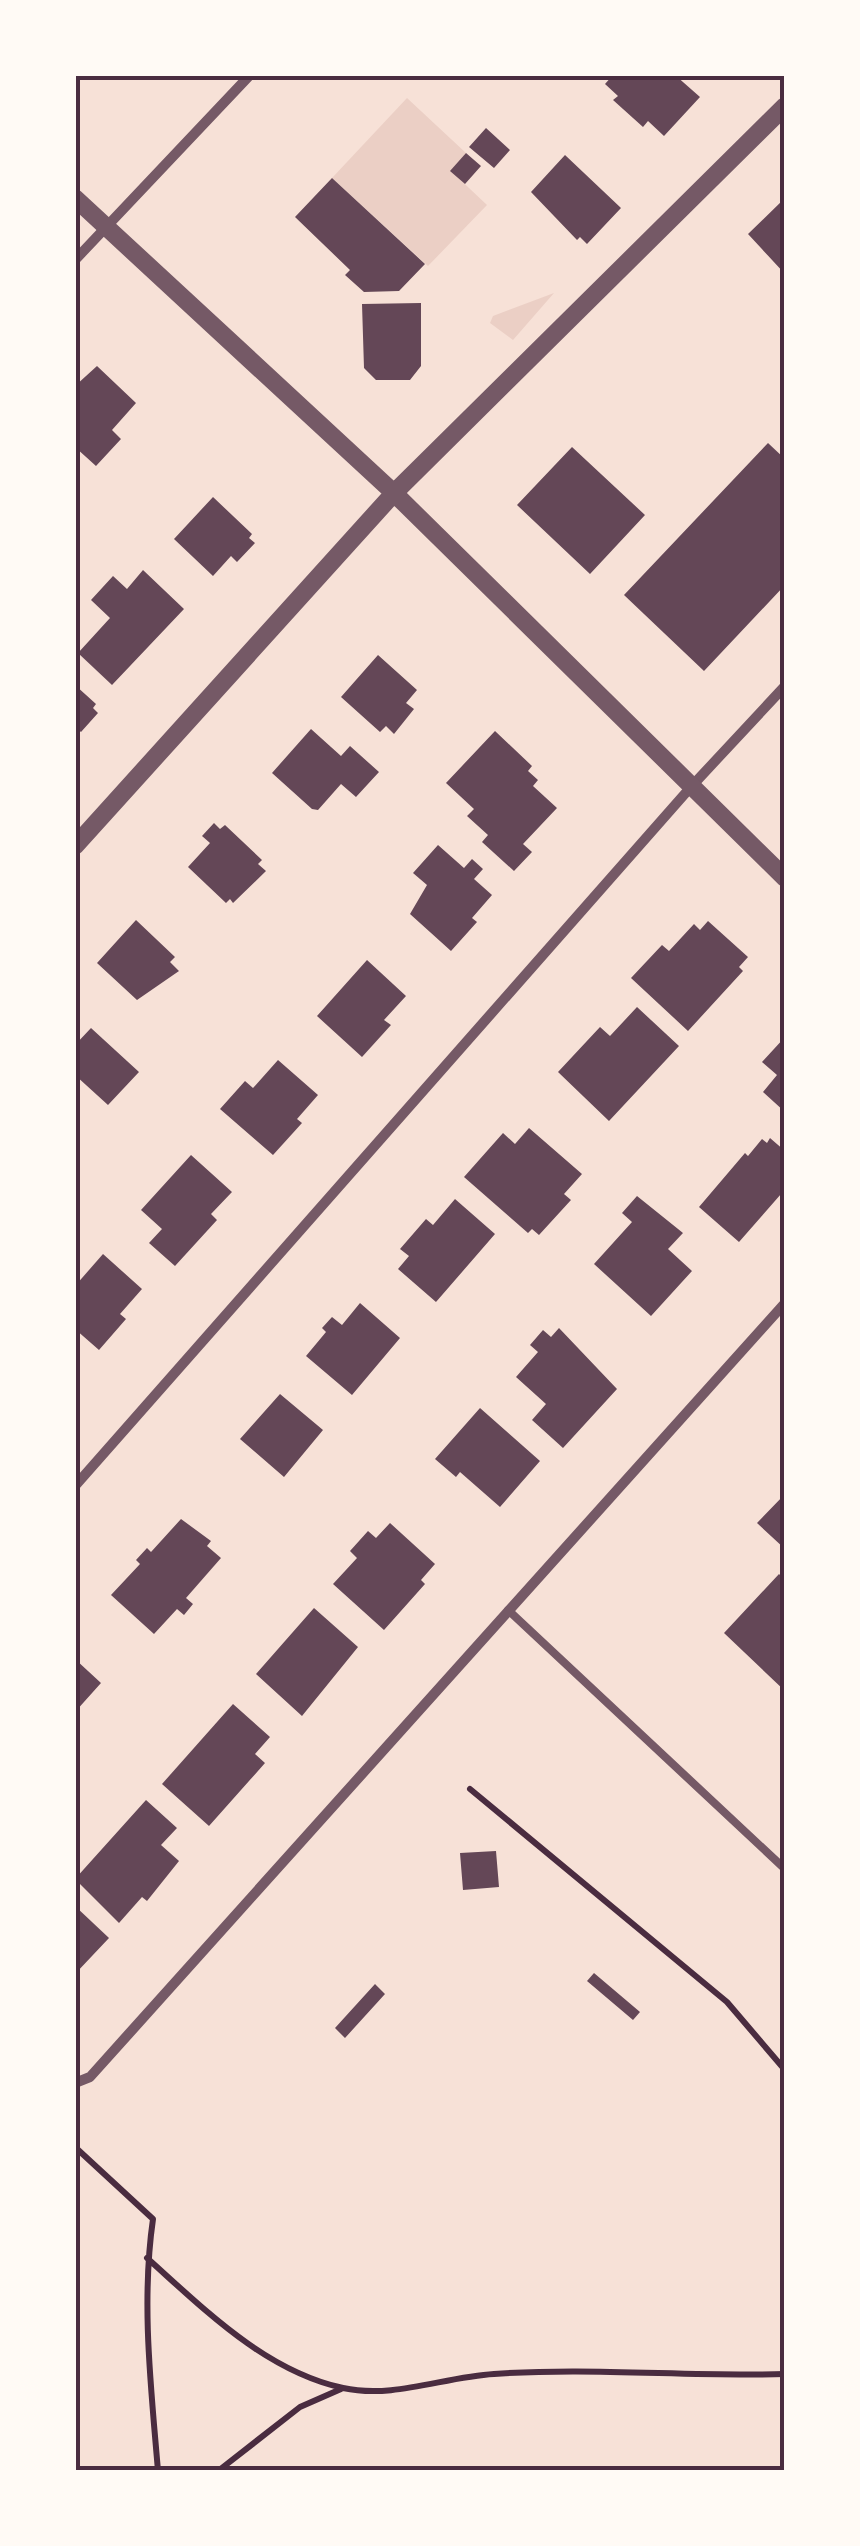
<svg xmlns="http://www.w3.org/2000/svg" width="860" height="2546" font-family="Barlow,sans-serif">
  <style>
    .green { fill: #ebcfc5 }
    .building { fill: #644757 }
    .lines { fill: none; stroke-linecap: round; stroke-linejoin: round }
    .path { stroke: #4a2c40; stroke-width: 6 }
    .service { stroke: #755966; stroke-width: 8 }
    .minor { stroke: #755966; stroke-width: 10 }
    .tertiary { stroke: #755966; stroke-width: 18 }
    .neatline { fill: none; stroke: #4a2c40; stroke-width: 4 }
  </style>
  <rect width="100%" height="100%" fill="#f7e1d7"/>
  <!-- green -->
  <path class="green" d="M 407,98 L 466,153 L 451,171 L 487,205 L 428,266 L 332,178 Z
    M 554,293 L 513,340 L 490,323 L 493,316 Z"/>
  <!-- building -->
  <path class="building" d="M 613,75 L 675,75 L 700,97 L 664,136 L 648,121 L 643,127 L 613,100 L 618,96 L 605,84 Z
    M 486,128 L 510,150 L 494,168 L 469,147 Z
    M 466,153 L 481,166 L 465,184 L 450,171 Z
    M 565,155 L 621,208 L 587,244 L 580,237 L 577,240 L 531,192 Z
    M 332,178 L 425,264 L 399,291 L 364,292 L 345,275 L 350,270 L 295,217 Z
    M 785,198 L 785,274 L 748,234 Z
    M 421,303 L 421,366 L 410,380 L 376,380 L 364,368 L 362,304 Z
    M 97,366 L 136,403 L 112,430 L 121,439 L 96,466 L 75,447 L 75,386 Z
    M 768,443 L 785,459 L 785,585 L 704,671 L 624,595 Z
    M 572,447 L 645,515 L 590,574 L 517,505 Z
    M 213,497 L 252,534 L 249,538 L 255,543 L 237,562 L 231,556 L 213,576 L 174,539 Z
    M 143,570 L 184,609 L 112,685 L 78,653 L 110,618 L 91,600 L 113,576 L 127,589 Z
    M 378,655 L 417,690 L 406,703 L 414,709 L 394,734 L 386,726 L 380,732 L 341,697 Z
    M 75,685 L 96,704 L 93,708 L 98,713 L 81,732 L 75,727 Z
    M 311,729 L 341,756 L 350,746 L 379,772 L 356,797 L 341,784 L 318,810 L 312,809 L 272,773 Z
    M 495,731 L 532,766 L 528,771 L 538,780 L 533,786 L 557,808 L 523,844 L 532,852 L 514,871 L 482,842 L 488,835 L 467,816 L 474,809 L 446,783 Z
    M 214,823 L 220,829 L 225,825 L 262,860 L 258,864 L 266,871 L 233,903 L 230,899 L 226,903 L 188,867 L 210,843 L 202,836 Z
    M 438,845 L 464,868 L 472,859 L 483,869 L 474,879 L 492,895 L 472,918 L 477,922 L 451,951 L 410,914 L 427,885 L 413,873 Z
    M 136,920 L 175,957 L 170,962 L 179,971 L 137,1000 L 97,963 Z
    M 708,921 L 748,957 L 739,967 L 743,971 L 688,1031 L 631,978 L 662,945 L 669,951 L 694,924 L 700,930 Z
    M 367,960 L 406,996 L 384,1020 L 391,1025 L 362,1057 L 317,1016 Z
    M 637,1007 L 679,1046 L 609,1121 L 558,1072 L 600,1027 L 610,1036 Z
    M 91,1028 L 139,1072 L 108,1105 L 75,1075 L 75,1045 Z
    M 785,1037 L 785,1112 L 763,1092 L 777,1075 L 762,1062 Z
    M 278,1060 L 318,1095 L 297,1119 L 302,1123 L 273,1155 L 220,1109 L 245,1081 L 253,1088 Z
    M 529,1128 L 582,1174 L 564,1194 L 571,1200 L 539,1235 L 532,1229 L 528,1233 L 464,1177 L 503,1133 L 515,1144 Z
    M 770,1138 L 785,1151 L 785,1197 L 781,1194 L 739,1242 L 699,1207 L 745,1153 L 748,1156 L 762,1139 L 767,1143 Z
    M 191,1155 L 232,1192 L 211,1214 L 217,1220 L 175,1266 L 149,1243 L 162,1229 L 141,1210 Z
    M 637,1196 L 683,1233 L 668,1249 L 692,1271 L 651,1316 L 594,1264 L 632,1222 L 622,1213 Z
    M 455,1199 L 495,1234 L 436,1302 L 398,1269 L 409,1256 L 400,1249 L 426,1219 L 433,1225 Z
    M 103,1254 L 142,1289 L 120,1314 L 126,1319 L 99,1350 L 75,1329 L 75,1286 Z
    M 360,1303 L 400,1338 L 352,1395 L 306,1356 L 326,1332 L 322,1328 L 332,1317 L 342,1325 Z
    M 559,1328 L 617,1389 L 563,1448 L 532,1420 L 546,1404 L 516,1377 L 538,1352 L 530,1345 L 543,1330 L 551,1337 Z
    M 280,1394 L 323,1430 L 284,1477 L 240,1439 Z
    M 480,1408 L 540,1461 L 500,1507 L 460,1472 L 456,1477 L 435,1459 Z
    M 785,1494 L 785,1549 L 757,1523 Z
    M 181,1519 L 211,1541 L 207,1546 L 221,1558 L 186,1598 L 193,1604 L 184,1615 L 177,1609 L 154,1634 L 111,1595 L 140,1564 L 136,1560 L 147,1548 L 151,1552 Z
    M 390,1523 L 435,1564 L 421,1580 L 425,1584 L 384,1630 L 333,1584 L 357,1558 L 350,1551 L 368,1531 L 376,1538 Z
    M 779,1574 L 785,1580 L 785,1691 L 724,1633 Z
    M 314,1608 L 358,1647 L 302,1716 L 256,1674 Z
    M 75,1659 L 101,1683 L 75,1712 Z
    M 233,1704 L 270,1737 L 255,1754 L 265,1763 L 209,1826 L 162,1784 Z
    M 146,1800 L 177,1828 L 161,1845 L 179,1861 L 147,1901 L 142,1897 L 119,1923 L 75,1879 Z
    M 496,1851 L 499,1887 L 463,1890 L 460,1853 Z
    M 75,1906 L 109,1938 L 75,1974 Z
    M 594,1973 L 640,2012 L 633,2020 L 587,1981 Z
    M 375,1984 L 385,1994 L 345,2038 L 335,2028 Z"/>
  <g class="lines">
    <!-- path -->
    <path class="path" d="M 470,1789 L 727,2002 L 785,2070
      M 75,2147 L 153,2219 C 141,2302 151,2387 158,2471
      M 147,2258 C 204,2309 265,2371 343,2388 C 394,2399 443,2377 494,2374 C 590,2367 688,2377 785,2374
      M 218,2471 L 300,2407 L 341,2389"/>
    <!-- service -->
    <path class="service" d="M 508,1610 L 785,1869"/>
    <!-- minor -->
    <path class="minor" d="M 75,260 L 250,75
      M 75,1486 L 690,788 L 785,686
      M 75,2083 L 90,2077 L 785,1303"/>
    <!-- tertiary -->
    <path class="tertiary" d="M 75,198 L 394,493 L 785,878
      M 75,846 L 394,493 L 785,106"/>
  </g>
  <!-- border -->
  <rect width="860" height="2546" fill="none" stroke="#fffaf5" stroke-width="155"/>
  <rect x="78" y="78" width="704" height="2390" class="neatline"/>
</svg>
